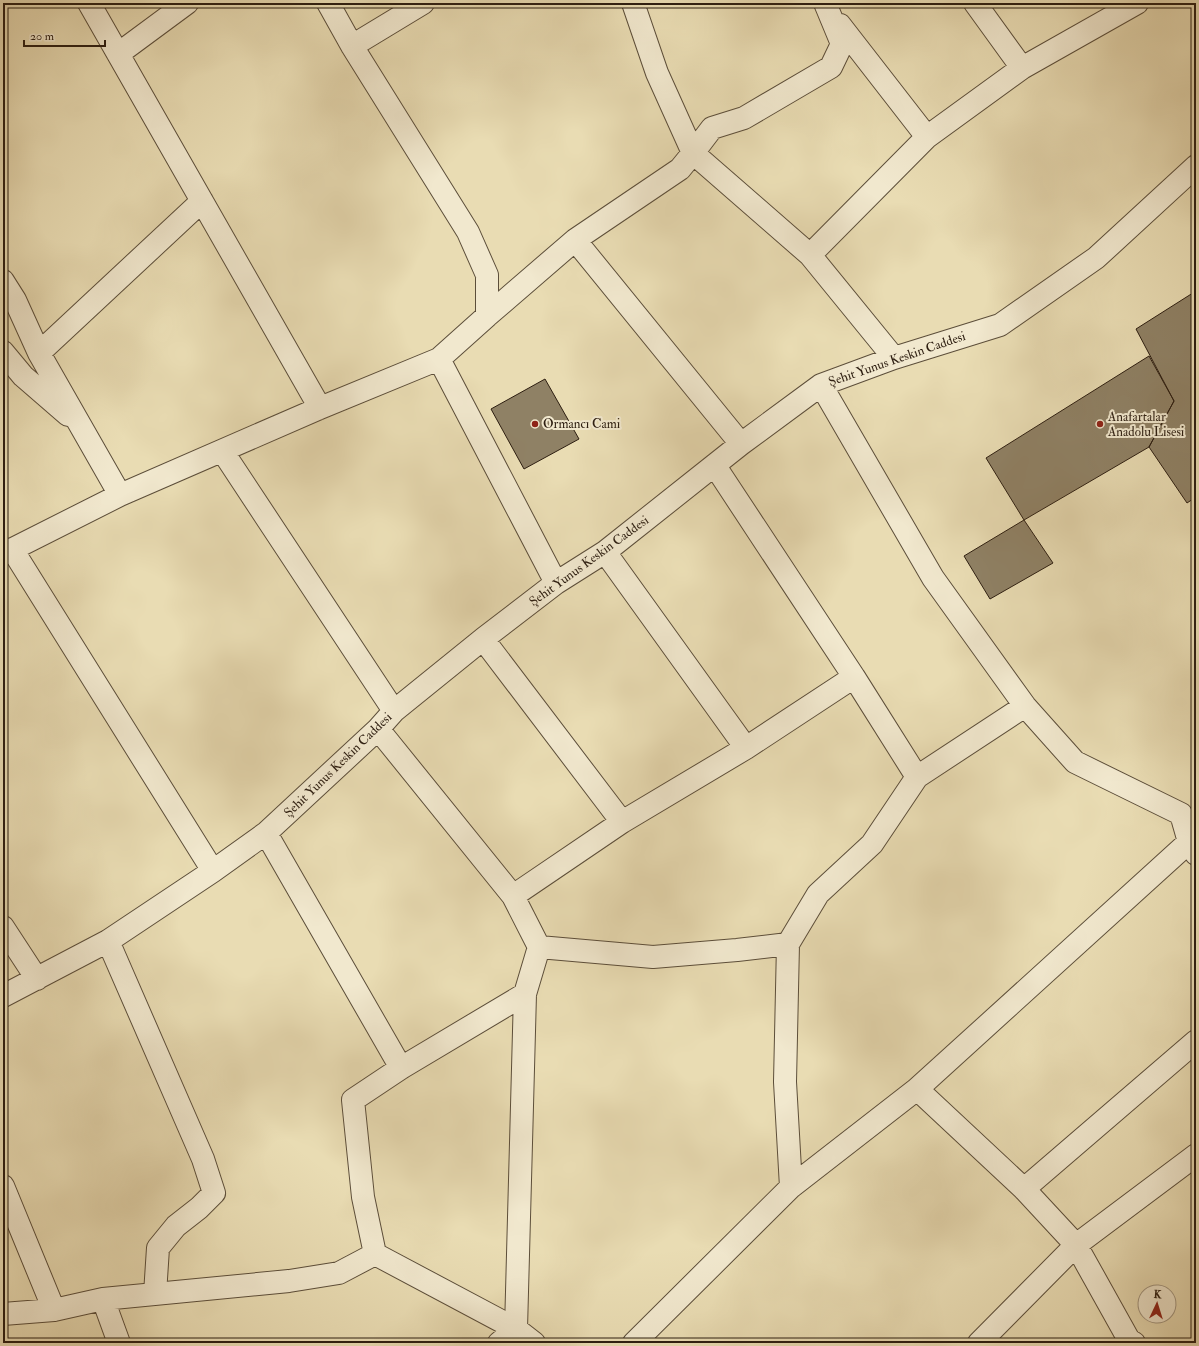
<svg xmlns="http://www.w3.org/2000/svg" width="1199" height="1346" font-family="'IM FELL Double Pica',serif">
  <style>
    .building { fill: #8f8165; stroke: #2d1e11 }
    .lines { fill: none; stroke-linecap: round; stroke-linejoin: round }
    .minor-casing { stroke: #5c4e3a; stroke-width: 24 }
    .minor { stroke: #f1e8ce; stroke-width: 22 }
    .poi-dot { fill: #8f2418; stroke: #f1e8ce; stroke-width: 1.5 }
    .labels { text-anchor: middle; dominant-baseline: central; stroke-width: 4; stroke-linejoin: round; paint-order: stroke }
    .street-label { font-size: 13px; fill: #2d1e11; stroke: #f1e8ce }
    .poi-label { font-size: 13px; fill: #2d1e11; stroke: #f1e8ce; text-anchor: start }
  </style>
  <rect width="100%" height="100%" fill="#e9dcb3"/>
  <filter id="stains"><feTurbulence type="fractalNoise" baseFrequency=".005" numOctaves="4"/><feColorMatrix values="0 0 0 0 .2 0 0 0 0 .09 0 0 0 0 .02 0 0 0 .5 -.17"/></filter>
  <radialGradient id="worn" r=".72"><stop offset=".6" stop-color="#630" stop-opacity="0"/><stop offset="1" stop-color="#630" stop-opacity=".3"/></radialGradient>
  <!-- building -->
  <path class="building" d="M 1196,291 L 1196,497 L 1187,503 L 1149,447 L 1174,401 L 1136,329 Z
    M 1149,356 L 1174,401 L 1149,447 L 1024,520 L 986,458 Z
    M 545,379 L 579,439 L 524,469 L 491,409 Z
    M 1024,520 L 1053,563 L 990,599 L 964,556 Z"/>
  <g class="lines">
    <!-- minor casing -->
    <g class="minor-casing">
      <path id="minor" d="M 89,3 L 320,408
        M 825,3 L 842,44 L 831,67 L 744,118 L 712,128 L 693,153 L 810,255 L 894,358
        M 975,3 L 1022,68
        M 840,25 L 927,137
        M 352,46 L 423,3
        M 118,54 L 187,3
        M 575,240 L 741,444
        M 810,255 L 927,137 L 1022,68 L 1137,3
        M 3,281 L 15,300 L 39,353 L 120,495
        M 487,316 L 575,240 L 680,169 L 693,153 L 657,73 L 633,3
        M 3,352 L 23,376 L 68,415
        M 39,353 L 202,201
        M 439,359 L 556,583
        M 821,385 L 933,578 L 1025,706 L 1075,762 L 1181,814 L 1189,842 L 1196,854
        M 223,452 L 394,711
        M 12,549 L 213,871
        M 605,552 L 746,748
        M 3,554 L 120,495 L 320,408 L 439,359 L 487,316 L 487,275 L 468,232 L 352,46 L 328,3
        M 483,639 L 622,822
        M 854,677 L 917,777
        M 378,729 L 513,896 L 539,947 L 525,994 L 516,1329 L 499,1343
        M 266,833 L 401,1068
        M 513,896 L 622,822 L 746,748 L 854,677 L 715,466
        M 3,927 L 37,979
        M 108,941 L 203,1159 L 214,1193 L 199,1208 L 176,1226 L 158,1248 L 155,1294
        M 539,947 L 653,957 L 737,950 L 788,944
        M 525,994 L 401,1068 L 353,1100 L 363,1197 L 375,1254 L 516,1329 L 534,1343
        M 3,996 L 108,941 L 213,871 L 266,833 L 378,729 L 394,711 L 483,639 L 556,583 L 605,552 L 741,444 L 821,385 L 894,358 L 1000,325 L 1096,258 L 1196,166
        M 3,1186 L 54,1310
        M 791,1187 L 917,1089
        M 1024,1189 L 1196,1041
        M 103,1299 L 119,1343
        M 3,1314 L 54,1310 L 103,1299 L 289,1281 L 339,1273 L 375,1254
        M 634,1343 L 791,1187 L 785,1082 L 788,944 L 818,894 L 872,844 L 917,777 L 1025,706
        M 979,1343 L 1076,1245 L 1196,1155
        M 1134,1343 L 1129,1340 L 1076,1245 L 1024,1189 L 917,1089 L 1189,842"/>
    </g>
    <!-- minor -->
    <use href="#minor" class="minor"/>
  </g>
  <!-- markers -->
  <g class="poi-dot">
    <circle cx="535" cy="424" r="4"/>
    <circle cx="1100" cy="424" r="4"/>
  </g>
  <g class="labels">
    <!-- street labels -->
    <g class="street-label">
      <text transform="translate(897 359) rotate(-19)">Şehit Yunus Keskin Caddesi</text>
      <text transform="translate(589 561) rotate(-36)">Şehit Yunus Keskin Caddesi</text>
      <text transform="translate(338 765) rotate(-44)">Şehit Yunus Keskin Caddesi</text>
    </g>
    <!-- poi labels -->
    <g class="poi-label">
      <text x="1108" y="417">Anafartalar<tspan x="1108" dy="15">Anadolu Lisesi</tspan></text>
      <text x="543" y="424">Ormancı Cami</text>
    </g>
  </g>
  <!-- margin -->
  <rect width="1199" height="1346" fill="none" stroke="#e9dcb3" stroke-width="16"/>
  <rect x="4" y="4" width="1191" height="1338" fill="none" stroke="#2d1e11" stroke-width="2"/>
  <rect x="8" y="8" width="1183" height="1330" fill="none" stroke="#2d1e11"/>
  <!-- north arrow -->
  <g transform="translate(1157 1304) rotate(4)"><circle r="19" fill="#f1e8ce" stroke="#a39782"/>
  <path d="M0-3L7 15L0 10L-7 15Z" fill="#8f2418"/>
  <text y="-6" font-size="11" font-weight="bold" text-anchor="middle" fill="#2d1e11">K</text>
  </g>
  <!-- scale -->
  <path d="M24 40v6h81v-6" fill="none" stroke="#2d1e11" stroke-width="2"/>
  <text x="30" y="40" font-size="12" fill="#2d1e11" stroke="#f1e8ce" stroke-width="3" paint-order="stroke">20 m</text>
  <rect width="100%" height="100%" filter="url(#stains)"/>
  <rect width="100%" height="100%" fill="url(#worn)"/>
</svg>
